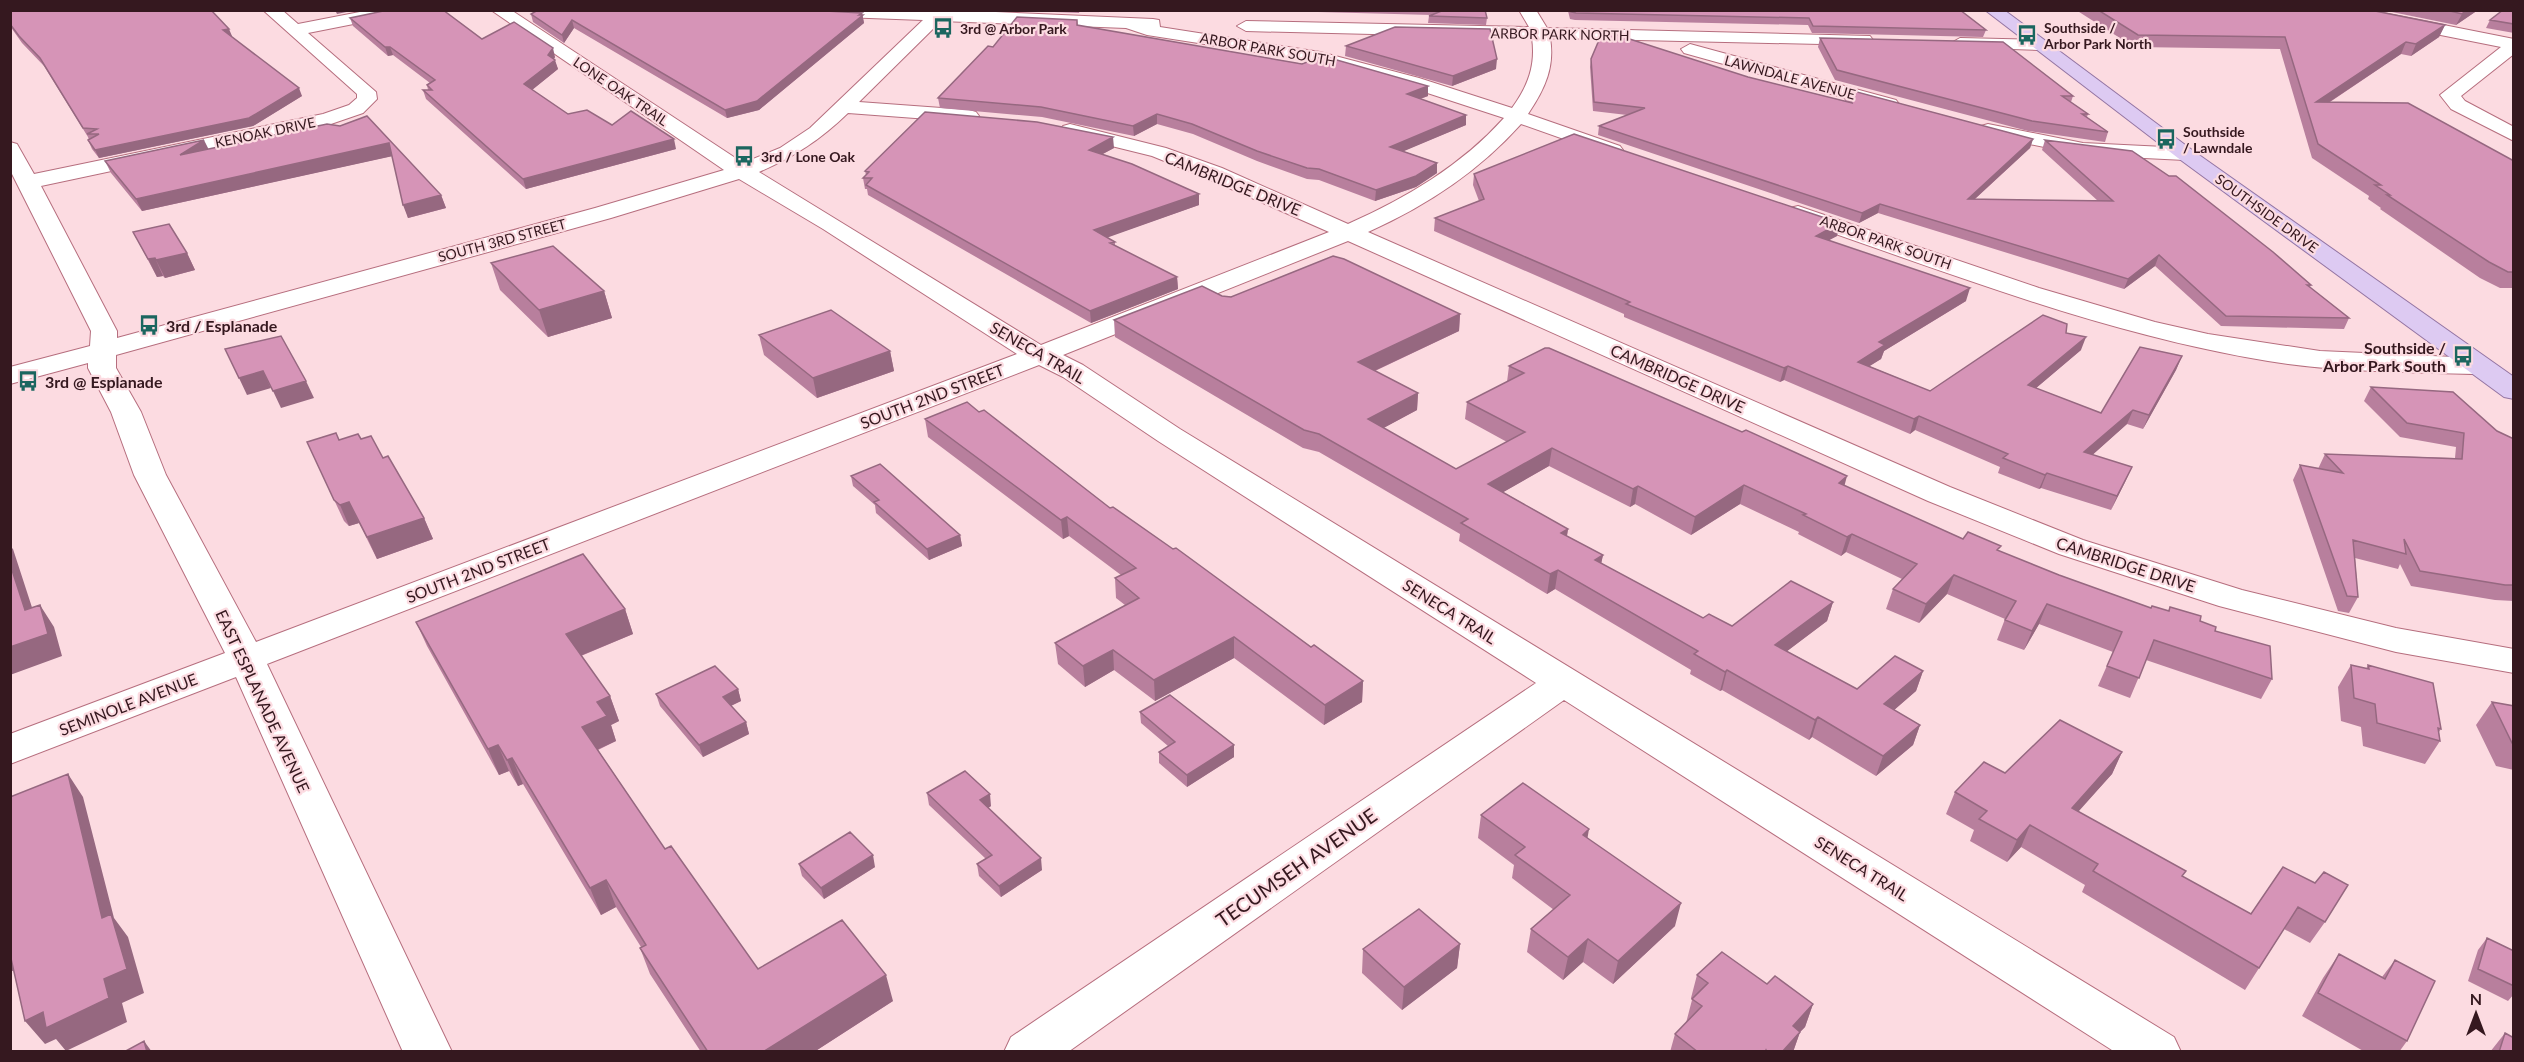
<svg xmlns="http://www.w3.org/2000/svg" width="2524" height="1062" font-family="Lato,sans-serif">
  <style>
    .lines { fill: none; stroke-linecap: round; stroke-linejoin: round }
    .minor-casing { stroke: #b66e7e; stroke-width: 2 }
    .major-casing { stroke: #9475a3; stroke-width: 2 }
    .minor { fill: #fff; fill-rule: evenodd }
    .major { fill: #ddcaf2; fill-rule: evenodd }
    .wall { fill: #b87f9d }
    .shaded-wall { fill: #966880 }
    .building { fill: #d694b7; stroke: #966880; stroke-width: 1.5 }
    .labels { text-anchor: middle; dominant-baseline: central; stroke-width: 4.5; stroke-linejoin: round; paint-order: stroke }
    .far-poi-label { font-size: 14px; font-weight: bold; fill: #35181f; stroke: #fcdbe1; text-anchor: start }
    .far-street-label { font-size: 14px; fill: #35181f; stroke: #fcdbe1 }
    .street-label { font-size: 16px; fill: #35181f; stroke: #fcdbe1 }
    .poi-label { font-size: 16px; font-weight: bold; fill: #35181f; stroke: #fcdbe1; text-anchor: start }
    .near-street-label { font-size: 20px; fill: #35181f; stroke: #fcdbe1 }
  </style>
  <rect width="100%" height="100%" fill="#fcdbe1"/>
  <g class="lines">
    <!-- minor casing -->
    <g class="minor-casing">
      <path id="minor" d="M 263,10 L 282,10 L 298,24 L 370,10 L 407,10 L 399,15 L 308,33 L 376,92 L 377,99 L 363,113 L 328,125 L 41,186 L 117,331 L 117,338 L 595,208 L 724,170 L 491,10 L 511,10 L 743,163 L 780,148 L 810,128 L 923,20 L 788,15 L 780,10 L 951,10 L 1153,19 L 1159,20 L 1160,27 L 1320,52 L 1419,78 L 1512,108 C 1528,86 1536,65 1532,38 L 1246,31 L 1237,26 L 1246,21 L 1529,27 L 1519,10 L 1536,10 L 1547,28 L 1870,36 L 1873,40 L 1870,44 L 1864,45 L 1550,38 C 1555,67 1545,89 1528,114 L 1620,146 L 1623,150 L 1620,154 L 1606,154 L 1521,124 C 1478,172 1426,206 1368,232 L 1950,487 L 2083,540 L 2242,590 L 2396,628 L 2514,649 L 2514,673 L 2396,652 L 2219,606 L 2059,554 L 1928,501 L 1348,241 L 1063,355 L 1083,365 L 1180,429 L 2174,1037 L 2181,1052 L 2115,1052 L 1564,700 L 1068,1052 L 1004,1052 L 1011,1037 L 1536,683 L 1158,441 L 1063,377 L 1039,365 L 267,664 L 452,1052 L 403,1052 L 236,677 L 10,764 L 10,734 L 225,653 L 134,475 L 111,412 L 88,368 L 88,363 L 10,384 L 10,367 L 90,346 L 91,331 L 10,170 L 10,142 L 17,144 L 34,174 L 323,114 L 349,105 L 357,98 L 357,94 ZM 941,21 L 1126,28 L 1147,35 L 1320,62 L 1406,86 L 1504,118 C 1461,166 1406,198 1348,224 L 1222,168 L 1166,148 L 1070,124 L 1063,126 L 1060,130 L 1063,134 L 1152,156 L 1206,178 L 1329,232 L 1041,345 L 759,172 C 794,157 820,140 848,113 L 969,122 L 976,120 L 979,116 L 976,112 L 969,110 L 859,102 ZM 739,179 L 823,229 L 1017,354 L 256,642 L 166,475 L 141,412 L 116,368 L 116,355 L 611,218 Z
        M 2332,10 L 2368,10 L 2514,39 L 2514,54 L 2461,96 L 2465,101 L 2514,127 L 2514,141 L 2451,109 L 2440,95 L 2501,47 L 2340,15 Z
        M 1960,38 L 2039,40 L 2048,45 L 2039,50 L 1954,47 L 1951,43 Z
        M 1690,44 L 1896,100 L 1899,104 L 1889,110 L 1684,53 L 1681,49 Z
        M 1988,124 L 2083,143 L 2185,148 L 2192,150 L 2196,154 L 2192,158 L 2185,160 L 2083,155 L 1981,134 L 1978,130 L 1981,126 Z
        M 1798,206 L 2039,288 L 2155,322 L 2208,334 L 2320,351 L 2476,358 L 2486,360 L 2490,366 L 2486,372 L 2476,374 C 2407,372 2336,372 2268,361 C 2103,334 1947,272 1790,218 L 1787,213 L 1790,208 Z"/>
    </g>
    <!-- major casing -->
    <g class="major-casing">
      <path id="major" d="M 1985,10 L 2004,10 L 2192,150 L 2514,377 L 2514,399 L 2504,397 L 2178,158 Z"/>
    </g>
    <!-- minor -->
    <use href="#minor" class="minor"/>
    <!-- major -->
    <use href="#major" class="major"/>
  </g>
  <!-- wall -->
  <path class="wall" d="M 10,10 L 232,36 L 231,36 L 302,96 L 253,126 L 99,158 L 92,149 L 88,140 L 89,140 L 88,137 L 44,66 L 22,43 L 10,26 Z
    M 1030,10 L 1080,10 L 1079,13 L 1030,11 Z
    M 1243,10 L 1485,10 L 1487,18 L 1486,25 L 1428,23 L 1429,16 L 1433,15 Z
    M 1549,10 L 1960,10 L 1986,30 L 1983,37 L 1812,33 L 1808,25 L 1575,20 L 1570,19 L 1568,11 L 1549,11 Z
    M 2076,10 L 2370,10 L 2445,25 L 2439,37 L 2411,56 L 2401,54 L 2330,102 L 2514,161 L 2514,288 L 2500,288 L 2480,278 L 2380,209 L 2381,208 L 2368,199 L 2369,196 L 2312,158 L 2280,49 L 2134,47 Z
    M 2382,10 L 2478,10 L 2456,25 Z
    M 2514,10 L 2514,33 L 2486,28 L 2490,20 Z
    M 862,13 L 864,23 L 759,110 L 727,118 L 574,28 L 564,43 L 533,22 L 531,14 Z
    M 350,18 L 482,39 L 555,57 L 554,59 L 558,69 L 532,90 L 568,114 L 612,125 L 676,149 L 526,189 L 426,99 L 423,90 L 428,90 L 427,85 L 430,83 L 393,55 L 388,56 L 353,26 Z
    M 1077,20 L 1078,25 L 1428,96 L 1420,99 L 1466,115 L 1466,125 L 1403,151 L 1437,163 L 1437,173 L 1416,187 L 1375,201 L 1319,180 L 1307,179 L 1257,161 L 1193,134 L 1157,124 L 1134,136 L 1042,117 L 940,108 L 938,98 Z
    M 1820,38 L 2073,96 L 2071,102 L 2088,114 L 2087,117 L 2108,132 L 2105,142 L 2028,131 L 1835,80 L 1818,47 Z
    M 1346,46 L 1496,69 L 1452,86 L 1345,56 Z
    M 1591,59 L 1748,77 L 1845,101 L 1844,98 L 1846,89 L 2033,139 L 2030,148 L 1975,199 L 2098,201 L 2042,150 L 2045,140 L 2311,285 L 2310,287 L 2349,318 L 2344,329 L 2221,326 L 2155,266 L 2124,289 L 1878,213 L 1859,223 L 1598,135 L 1599,126 L 1627,115 L 1593,111 L 1590,67 Z
    M 367,116 L 441,195 L 446,208 L 408,218 L 392,156 L 142,211 L 111,173 L 105,161 L 208,149 L 340,126 Z
    M 1114,148 L 1102,154 L 1199,205 L 1107,237 L 1115,242 L 1115,246 L 1177,277 L 1178,289 L 1091,323 L 868,195 L 867,189 L 865,189 L 863,178 L 866,175 L 865,171 Z
    M 1474,174 L 1840,223 L 1837,236 L 1828,240 L 1966,301 L 1884,351 L 1881,359 L 1869,366 L 1930,391 L 2066,333 L 2081,350 L 2036,388 L 2101,413 L 2182,356 L 2176,370 L 2143,429 L 2127,424 L 2092,455 L 2132,467 L 2125,482 L 2111,510 L 2041,488 L 2039,489 L 1998,473 L 2000,467 L 1915,430 L 1910,434 L 1784,380 L 1780,382 L 1624,317 L 1624,314 L 1434,231 L 1435,218 L 1479,201 L 1473,185 Z
    M 133,232 L 187,253 L 195,270 L 165,278 L 163,276 L 157,277 Z
    M 491,263 L 604,291 L 612,318 L 548,337 L 500,290 Z
    M 1222,296 L 1460,314 L 1459,331 L 1375,371 L 1418,393 L 1417,410 L 1383,428 L 1456,469 L 1507,442 L 1465,419 L 1467,402 L 1507,382 L 1509,366 L 1845,486 L 1963,539 L 1999,551 L 2059,575 L 2151,608 L 2168,611 L 2170,607 L 2200,621 L 2215,631 L 2272,679 L 2261,699 L 2146,660 L 2130,698 L 2098,686 L 2113,652 L 2039,624 L 2024,650 L 1997,640 L 2005,619 L 1947,594 L 1919,623 L 1886,609 L 1893,589 L 1902,579 L 1846,552 L 1841,556 L 1798,534 L 1799,532 L 1740,504 L 1691,535 L 1635,504 L 1630,507 L 1549,466 L 1503,492 L 1568,529 L 1567,536 L 1603,555 L 1601,563 L 1703,618 L 1732,626 L 1833,602 L 1827,621 L 1787,651 L 1857,689 L 1923,671 L 1916,691 L 1894,710 L 1920,725 L 1913,745 L 1876,776 L 1812,737 L 1809,740 L 1722,690 L 1720,691 L 1690,674 L 1691,670 L 1555,589 L 1547,594 L 1459,541 L 1460,534 L 1319,452 L 1303,448 L 1115,337 L 1114,320 Z
    M 759,335 L 890,351 L 894,371 L 817,398 L 764,355 Z
    M 2371,387 L 2497,431 L 2514,439 L 2514,601 L 2495,600 L 2411,586 L 2400,564 L 2398,569 L 2355,558 L 2358,597 L 2349,613 L 2338,611 L 2293,480 L 2300,465 L 2318,469 L 2325,454 L 2455,458 L 2456,447 L 2400,437 L 2364,401 Z
    M 925,419 L 1110,508 L 1311,647 L 1363,681 L 1362,702 L 1324,725 L 1234,658 L 1155,701 L 1114,670 L 1085,687 L 1058,664 L 1055,643 L 1125,605 L 1116,598 L 1115,578 L 1121,575 L 1069,536 L 1063,539 L 928,437 Z
    M 361,439 L 383,458 L 424,518 L 433,539 L 377,559 L 359,523 L 349,526 L 344,521 L 307,442 Z
    M 851,476 L 960,535 L 962,546 L 929,560 L 876,513 L 875,505 L 853,486 Z
    M 625,609 L 633,634 L 581,656 L 610,696 L 619,721 L 611,725 L 616,741 L 598,750 L 665,849 L 758,969 L 893,1001 L 814,1052 L 701,1052 L 650,974 L 640,948 L 641,947 L 616,907 L 601,915 L 523,784 L 518,786 L 509,771 L 499,775 L 427,646 L 416,622 Z
    M 2351,665 L 2366,669 L 2368,665 L 2441,729 L 2439,732 L 2440,741 L 2425,764 L 2363,746 L 2361,727 L 2341,721 L 2338,687 Z
    M 738,689 L 741,701 L 731,706 L 746,722 L 749,734 L 703,757 L 660,706 L 656,694 Z
    M 2492,702 L 2514,706 L 2514,770 L 2496,766 L 2476,725 Z
    M 1140,712 L 1234,745 L 1234,757 L 1187,787 L 1159,763 L 1159,752 L 1168,746 L 1141,723 Z
    M 2122,752 L 2112,774 L 2078,811 L 2183,877 L 2251,914 L 2283,867 L 2325,922 L 2310,943 L 2284,929 L 2245,990 L 2082,892 L 2085,885 L 2021,847 L 2007,862 L 1970,841 L 1974,830 L 1946,814 L 1955,792 L 2005,773 Z
    M 927,793 L 991,806 L 988,808 L 1042,870 L 1001,897 L 979,876 L 977,864 L 986,859 L 929,805 Z
    M 1481,815 L 1588,838 L 1675,926 L 1613,984 L 1583,962 L 1563,980 L 1527,952 L 1531,929 L 1554,910 L 1512,878 L 1514,865 L 1478,838 Z
    M 799,864 L 875,867 L 824,899 L 802,876 Z
    M 2487,938 L 2514,951 L 2514,994 L 2508,1001 L 2468,981 L 2478,950 Z
    M 1460,944 L 1457,968 L 1402,1010 L 1362,973 L 1363,949 Z
    M 2339,954 L 2382,977 L 2395,960 L 2407,1041 L 2399,1052 L 2365,1052 L 2302,1016 L 2323,978 Z
    M 1697,975 L 1767,984 L 1813,1004 L 1805,1027 L 1800,1032 L 1793,1052 L 1670,1052 L 1675,1034 L 1686,1023 L 1692,1000 L 1691,998 Z
    M 2505,1033 L 2514,1052 L 2490,1052 Z"/>
  <!-- shaded-wall -->
  <path class="shaded-wall" d="M 335,10 L 356,10 L 337,14 Z
    M 2466,10 L 2478,10 L 2456,25 L 2462,14 Z
    M 862,13 L 864,23 L 759,110 L 727,118 L 725,110 Z
    M 572,20 L 574,28 L 564,43 L 562,35 Z
    M 2445,25 L 2439,37 L 2411,56 L 2416,44 Z
    M 229,29 L 232,36 L 226,38 L 223,30 Z
    M 2406,42 L 2401,54 L 2310,115 L 2316,102 Z
    M 385,47 L 390,47 L 393,55 L 388,56 Z
    M 553,48 L 555,57 L 551,64 L 555,60 L 558,69 L 527,94 L 524,84 L 548,55 Z
    M 1497,59 L 1496,69 L 1452,86 L 1453,76 Z
    M 1428,86 L 1428,96 L 1406,104 L 1407,94 Z
    M 299,88 L 302,96 L 253,126 L 99,158 L 95,150 Z
    M 1157,114 L 1157,124 L 1134,136 L 1133,126 Z
    M 1466,115 L 1466,125 L 1390,157 L 1390,147 Z
    M 1113,137 L 1114,148 L 1090,161 L 1089,150 Z
    M 674,139 L 676,149 L 526,189 L 523,179 Z
    M 2033,139 L 2030,148 L 1965,208 L 1968,199 Z
    M 204,140 L 210,152 L 180,155 Z
    M 389,143 L 393,156 L 142,211 L 136,199 Z
    M 1437,163 L 1437,173 L 1416,187 L 1375,201 L 1376,190 Z
    M 1199,194 L 1199,205 L 1095,242 L 1094,230 Z
    M 441,195 L 446,208 L 408,218 L 403,205 Z
    M 1880,204 L 1878,213 L 1859,223 L 1862,213 Z
    M 1840,223 L 1837,236 L 1813,249 L 1816,236 Z
    M 187,253 L 195,270 L 165,278 L 156,260 Z
    M 2159,255 L 2155,266 L 2124,289 L 2128,279 Z
    M 155,258 L 163,276 L 157,277 L 148,259 Z
    M 1177,277 L 1178,289 L 1091,323 L 1090,311 Z
    M 1970,288 L 1966,301 L 1884,351 L 1881,359 L 1854,376 L 1858,362 L 1879,342 Z
    M 604,291 L 612,318 L 548,337 L 539,310 Z
    M 1460,314 L 1459,331 L 1357,379 L 1358,362 Z
    M 2086,337 L 2081,350 L 2023,399 L 2028,385 Z
    M 890,351 L 894,371 L 817,398 L 813,378 Z
    M 2182,356 L 2176,370 L 2143,429 L 2149,415 Z
    M 1788,366 L 1784,380 L 1780,382 L 1784,368 Z
    M 263,371 L 271,388 L 247,395 L 239,378 Z
    M 306,381 L 314,398 L 281,408 L 273,391 Z
    M 1418,393 L 1417,410 L 1367,437 L 1368,419 Z
    M 2133,410 L 2127,424 L 2079,467 L 2084,452 Z
    M 1919,416 L 1915,430 L 1910,434 L 1914,419 Z
    M 1552,448 L 1549,466 L 1486,502 L 1488,484 Z
    M 2132,467 L 2125,482 L 2111,510 L 2117,496 Z
    M 2047,473 L 2041,488 L 2039,489 L 2045,475 Z
    M 1847,476 L 1842,495 L 1839,483 Z
    M 1744,485 L 1740,504 L 1691,535 L 1695,517 Z
    M 1638,486 L 1635,504 L 1630,507 L 1633,489 Z
    M 349,502 L 359,523 L 349,526 L 340,505 Z
    M 1067,517 L 1069,536 L 1063,539 L 1061,520 Z
    M 424,518 L 433,539 L 377,559 L 367,537 Z
    M 1568,529 L 1565,547 L 1561,533 Z
    M 1852,534 L 1846,552 L 1841,556 L 1847,537 Z
    M 960,535 L 962,546 L 929,560 L 927,549 Z
    M 10,546 L 13,549 L 40,632 L 25,610 L 10,564 Z
    M 1603,555 L 1599,574 L 1595,560 Z
    M 1558,570 L 1555,589 L 1547,594 L 1550,574 Z
    M 1954,575 L 1947,594 L 1919,623 L 1926,604 Z
    M 1833,602 L 1827,621 L 1770,664 L 1775,645 Z
    M 2047,604 L 2039,624 L 2024,650 L 2032,631 Z
    M 40,605 L 54,627 L 62,656 L 10,675 L 10,647 Z
    M 625,609 L 633,634 L 575,658 L 566,634 Z
    M 1234,637 L 1234,658 L 1155,701 L 1154,680 Z
    M 1113,650 L 1114,670 L 1085,687 L 1083,666 Z
    M 1727,670 L 1722,690 L 1720,691 L 1725,672 Z
    M 1923,671 L 1916,691 L 1878,724 L 1884,704 Z
    M 1363,681 L 1362,702 L 1324,725 L 1325,705 Z
    M 738,689 L 741,701 L 726,708 L 723,697 Z
    M 610,696 L 619,721 L 611,725 L 616,741 L 592,752 L 582,727 L 597,702 Z
    M 1818,717 L 1812,737 L 1809,740 L 1815,720 Z
    M 746,722 L 749,734 L 703,757 L 699,745 Z
    M 1920,725 L 1913,745 L 1876,776 L 1883,756 Z
    M 498,745 L 509,771 L 499,775 L 488,749 Z
    M 1234,745 L 1234,757 L 1187,787 L 1187,775 Z
    M 2122,752 L 2112,774 L 2062,830 L 2072,808 Z
    M 512,758 L 523,784 L 518,786 L 507,760 Z
    M 68,774 L 83,797 L 114,918 L 128,937 L 144,993 L 122,1003 L 127,1022 L 66,1051 L 56,1039 L 45,1044 L 25,1021 L 102,918 Z
    M 990,794 L 991,806 L 982,812 L 980,800 Z
    M 2030,825 L 2021,847 L 2007,862 L 2017,840 Z
    M 1589,829 L 1585,853 L 1583,835 Z
    M 873,855 L 875,867 L 824,899 L 821,888 Z
    M 1041,858 L 1042,870 L 1001,897 L 999,886 Z
    M 606,880 L 616,907 L 601,915 L 590,888 Z
    M 1681,903 L 1675,926 L 1613,984 L 1618,961 Z
    M 1588,939 L 1583,962 L 1563,980 L 1568,957 Z
    M 1460,944 L 1457,968 L 1402,1010 L 1404,987 Z
    M 10,945 L 27,965 L 10,972 Z
    M 886,975 L 893,1001 L 814,1052 L 763,1052 Z
    M 1813,1004 L 1805,1027 L 1800,1032 L 1793,1052 L 1782,1052 L 1793,1026 Z
    M 144,1041 L 152,1052 L 147,1052 Z"/>
  <!-- building -->
  <path class="building" d="M 10,10 L 211,10 L 229,29 L 223,30 L 299,88 L 249,118 L 95,150 L 88,140 L 99,134 L 87,134 L 97,129 L 83,128 L 40,58 L 19,36 L 10,24 Z
    M 388,10 L 443,10 L 482,39 L 514,22 L 553,48 L 548,55 L 555,60 L 524,84 L 568,114 L 587,110 L 612,125 L 631,111 L 674,139 L 523,179 L 423,90 L 432,90 L 427,85 L 435,80 L 390,47 L 385,47 L 350,18 Z
    M 538,10 L 807,10 L 862,13 L 859,15 L 863,15 L 757,101 L 725,110 L 572,20 L 562,35 L 531,14 Z
    M 1444,10 L 1485,10 L 1487,18 L 1429,16 Z
    M 1571,10 L 1960,10 L 1986,30 L 1813,26 L 1809,18 L 1576,13 L 1571,12 Z
    M 2098,10 L 2370,10 L 2445,25 L 2416,44 L 2406,42 L 2316,102 L 2408,103 L 2514,161 L 2514,272 L 2508,272 L 2489,262 L 2387,195 L 2390,195 L 2375,185 L 2381,185 L 2318,144 L 2285,37 L 2138,35 Z
    M 2446,10 L 2466,10 L 2462,14 Z
    M 2503,10 L 2514,10 L 2514,24 L 2490,20 Z
    M 1017,17 L 1077,20 L 1077,25 L 1302,64 L 1323,56 L 1428,86 L 1407,94 L 1466,115 L 1390,147 L 1437,163 L 1416,176 L 1376,190 L 1319,169 L 1307,168 L 1257,151 L 1192,124 L 1157,114 L 1133,126 L 1041,107 L 938,98 L 988,46 L 993,47 Z
    M 1395,27 L 1490,29 L 1497,59 L 1453,76 L 1346,46 Z
    M 1602,33 L 1614,34 L 1748,77 L 1852,103 L 1846,89 L 2033,139 L 1968,199 L 2113,201 L 2045,140 L 2132,151 L 2169,176 L 2176,176 L 2273,252 L 2311,285 L 2307,285 L 2311,288 L 2349,318 L 2226,316 L 2159,255 L 2128,279 L 1880,204 L 1862,213 L 1599,126 L 1645,108 L 1594,102 L 1591,59 Z
    M 1820,38 L 2003,42 L 2073,96 L 2062,96 L 2088,114 L 2082,114 L 2108,132 L 2032,121 L 1837,70 Z
    M 925,112 L 1037,122 L 1113,137 L 1089,150 L 1132,164 L 1199,194 L 1094,230 L 1115,242 L 1110,243 L 1177,277 L 1090,311 L 866,185 L 872,178 L 863,178 L 869,172 L 865,171 Z
    M 367,116 L 441,195 L 403,205 L 389,143 L 136,199 L 105,161 L 204,140 L 180,155 L 327,124 L 340,126 Z
    M 1574,134 L 1840,223 L 1816,236 L 1970,288 L 1879,342 L 1885,345 L 1858,362 L 1930,391 L 2043,315 L 2067,324 L 2066,333 L 2086,337 L 2028,385 L 2101,413 L 2140,347 L 2182,356 L 2149,415 L 2133,410 L 2084,452 L 2132,467 L 2117,496 L 2047,473 L 2045,475 L 2003,458 L 2008,454 L 1919,416 L 1914,419 L 1788,366 L 1784,368 L 1626,304 L 1630,302 L 1435,218 L 1484,199 L 1474,174 Z
    M 169,224 L 187,253 L 156,260 L 155,258 L 148,259 L 133,232 Z
    M 553,246 L 604,291 L 539,310 L 491,263 Z
    M 1333,256 L 1344,259 L 1460,314 L 1358,362 L 1418,393 L 1368,419 L 1456,469 L 1525,432 L 1467,402 L 1524,373 L 1509,366 L 1545,348 L 1549,348 L 1742,432 L 1746,430 L 1847,476 L 1839,483 L 1963,539 L 1968,532 L 2001,546 L 1997,550 L 2059,575 L 2151,608 L 2152,606 L 2169,611 L 2170,607 L 2201,616 L 2200,621 L 2216,627 L 2215,631 L 2270,646 L 2272,679 L 2154,640 L 2139,678 L 2107,666 L 2122,632 L 2047,604 L 2032,631 L 2005,620 L 2016,601 L 1954,575 L 1926,604 L 1893,589 L 1917,564 L 1852,534 L 1847,537 L 1803,515 L 1806,514 L 1744,485 L 1695,517 L 1638,486 L 1633,489 L 1552,448 L 1488,484 L 1568,529 L 1561,533 L 1603,555 L 1595,560 L 1703,618 L 1709,614 L 1732,626 L 1791,581 L 1833,602 L 1775,645 L 1857,689 L 1895,656 L 1923,671 L 1884,704 L 1920,725 L 1883,756 L 1818,717 L 1815,720 L 1727,670 L 1725,672 L 1694,654 L 1698,651 L 1558,570 L 1550,574 L 1461,523 L 1468,519 L 1319,434 L 1304,430 L 1114,320 L 1202,286 L 1222,296 L 1231,297 Z
    M 831,310 L 890,351 L 813,378 L 759,335 Z
    M 281,336 L 306,381 L 273,391 L 263,371 L 239,378 L 225,349 Z
    M 2371,387 L 2453,392 L 2497,431 L 2514,439 L 2514,585 L 2505,585 L 2420,571 L 2404,539 L 2406,554 L 2353,540 L 2358,597 L 2347,596 L 2300,465 L 2343,473 L 2325,454 L 2462,459 L 2464,433 L 2407,423 Z
    M 967,402 L 979,412 L 984,410 L 1110,508 L 1113,507 L 1173,549 L 1176,548 L 1311,647 L 1314,645 L 1363,681 L 1325,705 L 1234,637 L 1154,680 L 1113,650 L 1083,666 L 1055,643 L 1139,598 L 1115,578 L 1136,568 L 1067,517 L 1061,520 L 925,419 Z
    M 336,433 L 339,440 L 358,434 L 361,439 L 371,436 L 383,458 L 388,456 L 424,518 L 367,537 L 349,502 L 340,505 L 334,500 L 307,442 Z
    M 880,464 L 960,535 L 927,549 L 874,502 L 879,500 L 851,476 Z
    M 583,554 L 625,609 L 566,634 L 610,696 L 597,702 L 607,716 L 582,727 L 665,849 L 671,846 L 758,969 L 842,920 L 886,975 L 763,1052 L 708,1052 L 640,948 L 646,945 L 606,880 L 590,888 L 512,758 L 507,760 L 498,745 L 488,749 L 416,622 Z
    M 10,564 L 25,610 L 40,605 L 48,634 L 10,647 Z
    M 2351,665 L 2369,669 L 2368,665 L 2433,683 L 2441,729 L 2438,728 L 2440,741 L 2377,723 L 2375,704 L 2354,698 Z
    M 715,666 L 738,689 L 723,697 L 746,722 L 699,745 L 656,694 Z
    M 1170,695 L 1234,745 L 1187,775 L 1159,752 L 1175,742 L 1140,712 Z
    M 2492,702 L 2514,706 L 2514,743 L 2512,743 Z
    M 2060,720 L 2122,752 L 2072,808 L 2186,871 L 2182,876 L 2251,914 L 2283,867 L 2315,883 L 2324,872 L 2348,885 L 2325,922 L 2298,907 L 2259,968 L 2093,871 L 2098,864 L 2030,825 L 2017,840 L 1979,819 L 1987,811 L 1955,792 L 1984,762 L 2005,773 Z
    M 965,771 L 990,794 L 980,800 L 1041,858 L 999,886 L 977,864 L 992,855 L 927,793 Z
    M 68,774 L 102,918 L 111,914 L 127,969 L 104,979 L 109,998 L 46,1028 L 43,1012 L 25,1021 L 10,954 L 10,797 Z
    M 1523,783 L 1589,829 L 1583,835 L 1681,903 L 1618,961 L 1588,939 L 1568,957 L 1531,929 L 1570,895 L 1515,855 L 1525,847 L 1481,815 Z
    M 850,832 L 873,855 L 821,888 L 799,864 Z
    M 1419,909 L 1460,944 L 1404,987 L 1363,949 Z
    M 2487,938 L 2514,951 L 2514,986 L 2478,969 Z
    M 1722,952 L 1767,984 L 1775,976 L 1813,1004 L 1793,1026 L 1800,1032 L 1782,1052 L 1767,1052 L 1766,1050 L 1765,1052 L 1698,1052 L 1675,1034 L 1702,1006 L 1692,999 L 1708,983 L 1697,975 Z
    M 2339,954 L 2385,979 L 2395,960 L 2435,981 L 2407,1041 L 2318,993 Z
    M 2505,1033 L 2514,1038 L 2514,1052 L 2499,1052 Z
    M 144,1041 L 147,1052 L 124,1052 Z"/>
  <!-- icons -->
  <defs>
    <g id="bus-bare" transform="scale(1.62)"><path d="M-5-6H5V4H4V6H2V4H-2V6H-4V4H-5ZM-3.5-4V0h7V-4ZM-3.5 1.2v1.5H-2V1.2ZM2 1.2v1.5H3.5V1.2Z" fill="#1b665f" stroke="#fcdbe1" stroke-width="2.5" paint-order="stroke"/></g>
  </defs>
  <g fill-rule="evenodd">
    <use href="#bus-bare" x="943" y="28"/>
    <use href="#bus-bare" x="2027" y="35"/>
    <use href="#bus-bare" x="2166" y="139"/>
    <use href="#bus-bare" x="744" y="156"/>
    <use href="#bus-bare" x="149" y="325"/>
    <use href="#bus-bare" x="2463" y="356"/>
    <use href="#bus-bare" x="28" y="381"/>
  </g>
  <g class="labels">
    <!-- far-poi labels -->
    <g class="far-poi-label">
      <text x="2044" y="27">Southside /<tspan x="2044" dy="16">Arbor Park North</tspan></text>
      <text x="960" y="28">3rd @ Arbor Park</text>
      <text x="2183" y="131">Southside<tspan x="2183" dy="16">/ Lawndale</tspan></text>
      <text x="761" y="156">3rd / Lone Oak</text>
    </g>
    <!-- far-street labels -->
    <g class="far-street-label">
      <text transform="translate(1560 34) rotate(1)">ARBOR PARK NORTH</text>
      <text transform="translate(1268 49) rotate(10)">ARBOR PARK SOUTH</text>
      <text transform="translate(1790 77) rotate(15)">LAWNDALE AVENUE</text>
      <text transform="translate(621 91) rotate(34)">LONE OAK TRAIL</text>
      <text transform="translate(265 132) rotate(-12)">KENOAK DRIVE</text>
      <text transform="translate(2267 213) rotate(36)">SOUTHSIDE DRIVE</text>
      <text transform="translate(502 240) rotate(-15)">SOUTH 3RD STREET</text>
      <text transform="translate(1886 242) rotate(19)">ARBOR PARK SOUTH</text>
    </g>
    <!-- street labels -->
    <g class="street-label">
      <text transform="translate(1233 183) rotate(22)">CAMBRIDGE DRIVE</text>
      <text transform="translate(1038 352) rotate(30)">SENECA TRAIL</text>
      <text transform="translate(1678 378) rotate(24)">CAMBRIDGE DRIVE</text>
      <text transform="translate(932 396) rotate(-21)">SOUTH 2ND STREET</text>
      <text transform="translate(2126 564) rotate(18)">CAMBRIDGE DRIVE</text>
      <text transform="translate(478 570) rotate(-21)">SOUTH 2ND STREET</text>
      <text transform="translate(1450 611) rotate(32)">SENECA TRAIL</text>
      <text transform="translate(263 701) rotate(65)">EAST ESPLANADE AVENUE</text>
      <text transform="translate(128 704) rotate(-21)">SEMINOLE AVENUE</text>
      <text transform="translate(1862 868) rotate(32)">SENECA TRAIL</text>
    </g>
    <!-- poi labels -->
    <g class="poi-label">
      <text x="166" y="325">3rd / Esplanade</text>
      <text x="2446" y="347" text-anchor="end">Southside /<tspan x="2446" dy="18">Arbor Park South</tspan></text>
      <text x="45" y="381">3rd @ Esplanade</text>
    </g>
    <!-- near-street labels -->
    <g class="near-street-label">
      <text transform="translate(1296 867) rotate(-35)">TECUMSEH AVENUE</text>
    </g>
  </g>
  <!-- border -->
  <rect width="2524" height="1062" fill="none" stroke="#35181f" stroke-width="24"/>
  <!-- north arrow -->
  <g transform="translate(2476 1014)" stroke="#fcdbe1" stroke-width="4.5" paint-order="stroke">
  <path d="M0-4.5L10 22L0 15L-10 22Z" fill="#35181f"/>
  <text y="-9" font-size="16" font-weight="bold" text-anchor="middle" fill="#35181f">N</text>
  </g>
</svg>
